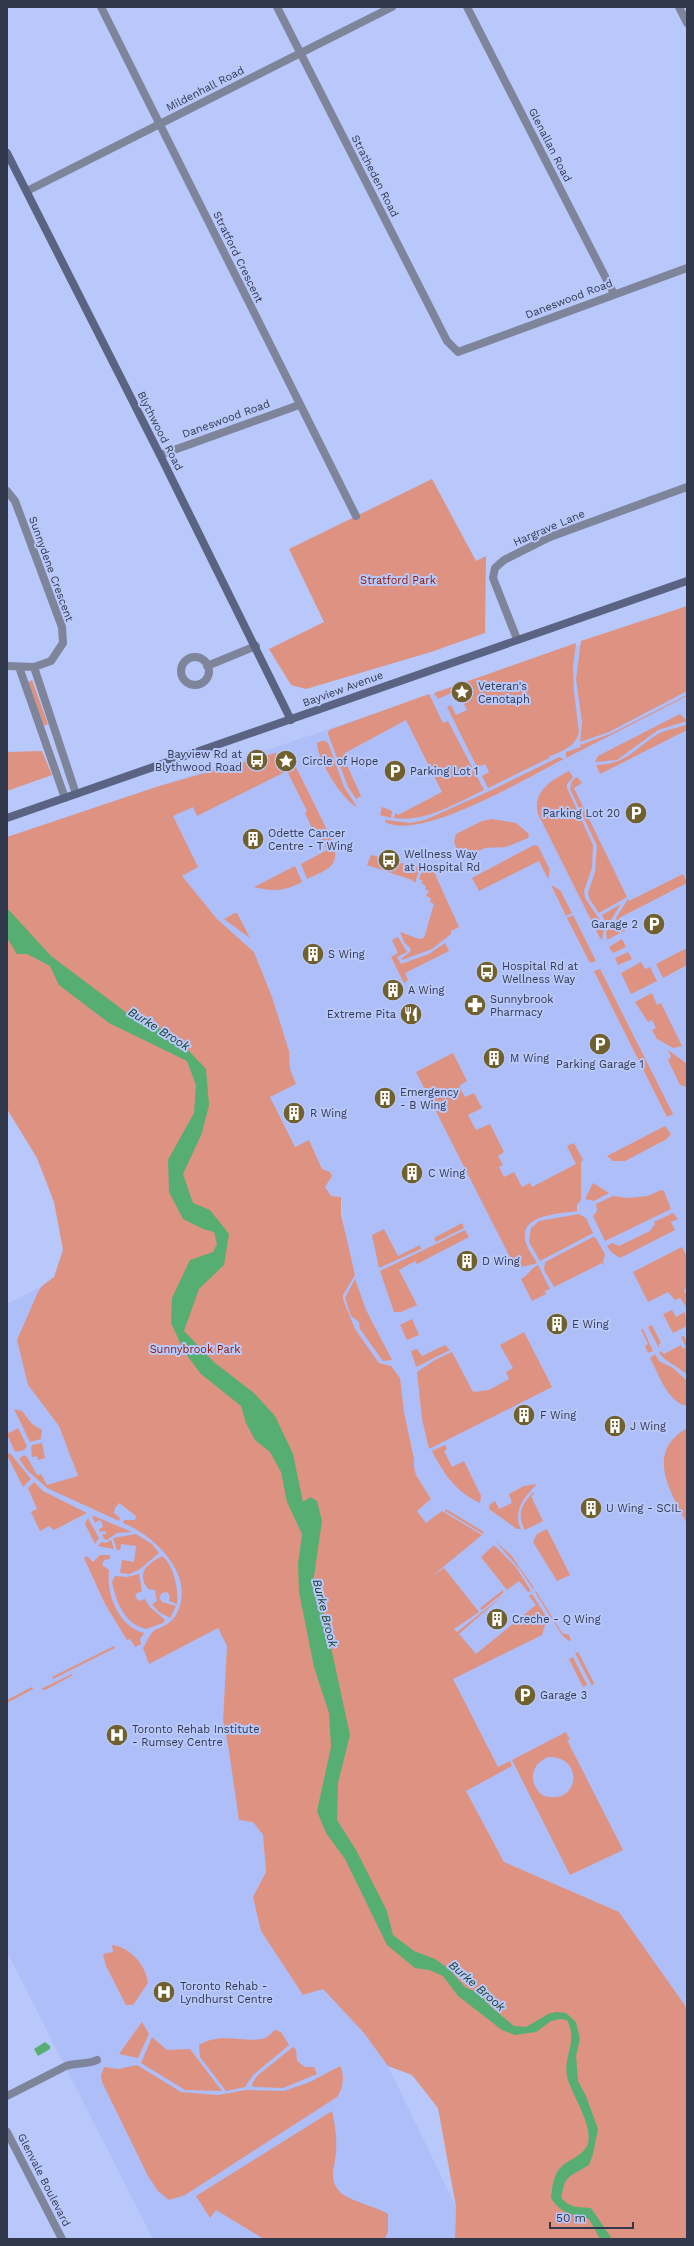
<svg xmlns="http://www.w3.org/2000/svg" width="694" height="2246" font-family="'Work Sans',sans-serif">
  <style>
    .built { fill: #aebef8 }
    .green { fill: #de9282; fill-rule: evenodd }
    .water { fill: #56ae72 }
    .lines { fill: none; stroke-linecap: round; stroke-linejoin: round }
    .street { stroke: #7e849a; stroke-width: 8 }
    .secondary { stroke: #5a6381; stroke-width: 8 }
    .labels { text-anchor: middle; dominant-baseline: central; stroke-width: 4; stroke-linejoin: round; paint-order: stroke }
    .street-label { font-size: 11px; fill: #32384c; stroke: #b9c8fb }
    .park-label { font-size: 11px; fill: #8c1903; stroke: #b9c8fb }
    .poi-label { font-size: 11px; fill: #32384c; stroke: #b9c8fb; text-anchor: start }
    .water-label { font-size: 12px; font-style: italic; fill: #193e25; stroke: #b9c8fb }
  </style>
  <rect width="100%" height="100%" fill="#b9c8fb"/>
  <!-- built -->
  <path class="built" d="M 687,609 L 687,2011 L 619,1912 L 504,1862 L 458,1776 L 421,1585 L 482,1535 L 442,1512 L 426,1524 L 416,1511 L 431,1499 L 416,1475 L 414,1467 L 414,1459 L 404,1412 L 400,1378 L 390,1366 L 379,1363 L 355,1329 L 343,1299 L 343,1295 L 350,1282 L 341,1197 L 331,1196 L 325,1187 L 332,1176 L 330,1172 L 322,1169 L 309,1140 L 295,1147 L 270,1097 L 296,1084 L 290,1069 L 289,1051 L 272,997 L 254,952 L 217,919 L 181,876 L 198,867 L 156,787 Z
    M 42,1286 L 38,1292 L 28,1385 L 59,1426 L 79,1479 L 103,1488 L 186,1554 L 227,1646 L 223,1720 L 229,1751 L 253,1822 L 263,1835 L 266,1872 L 253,1897 L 261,1931 L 303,1995 L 323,1989 L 364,2033 L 388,2066 L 456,2207 L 455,2239 L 153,2239 L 7,1952 L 7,1304 Z"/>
  <!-- green -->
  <path class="green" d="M 432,479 L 476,561 L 486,556 L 485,633 L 431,652 L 306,689 L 291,685 L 269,649 L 324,622 L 289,549 Z
    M 687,606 L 687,691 L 609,732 L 580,742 L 582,722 L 576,679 L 581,641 Z
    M 576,643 L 573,667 L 574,692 L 579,732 C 576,746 564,750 551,756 L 550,755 L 549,758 L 488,788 L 482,776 L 489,772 L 485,764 L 477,767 L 447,707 L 451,705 L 456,715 L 467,710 L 463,702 L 470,699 L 464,687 L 438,699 L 434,693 Z
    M 32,680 L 48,724 L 44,726 L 28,682 Z
    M 429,694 L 443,723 L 448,721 L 484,790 C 456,803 425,823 394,818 L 395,813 L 398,815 L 442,792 L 406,720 L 345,753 L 345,761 L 361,796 L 356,799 L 348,787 L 328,734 L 329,730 Z
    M 687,695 L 687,696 L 566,758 L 566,752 L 581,747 L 580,745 L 610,734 Z
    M 680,714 L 687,721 L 658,730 L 617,760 L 595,762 L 598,756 Z
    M 687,724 L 687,730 L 600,774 L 596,765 C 626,764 632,751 655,736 C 664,729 677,729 687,724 Z
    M 321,741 L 326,741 L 329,745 L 344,787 L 357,807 C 342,800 317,759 317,743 Z
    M 42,751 L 52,775 L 7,791 L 7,752 Z
    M 275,753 L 289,757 L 294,763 L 333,842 C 341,868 326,870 307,879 L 301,864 L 327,850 L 315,827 L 312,828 L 305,813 L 307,811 L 287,771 L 197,816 L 193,807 L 173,816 L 198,867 L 182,876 L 217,919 L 254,952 L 272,997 L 289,1051 L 290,1069 L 296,1084 L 270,1097 L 295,1147 L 309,1140 L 322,1169 L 330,1172 L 332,1176 L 325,1187 L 331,1196 L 341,1197 L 341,1214 L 355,1275 L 343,1295 L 343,1299 L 355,1329 L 379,1363 L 391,1366 L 400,1378 L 404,1412 L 414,1459 L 414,1467 L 416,1475 L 431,1499 L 417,1511 L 426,1523 L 442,1511 L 482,1535 L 431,1577 L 444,1568 L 479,1612 L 454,1629 L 457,1632 L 506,1593 L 459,1634 L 476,1654 L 536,1605 L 529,1596 L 532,1594 L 549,1621 L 546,1622 L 542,1635 L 453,1679 L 498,1767 L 510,1761 L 512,1766 L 466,1791 L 504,1862 L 619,1912 L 684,2004 L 687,2011 L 687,2239 L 455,2239 L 456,2207 L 438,2108 L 412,2075 L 388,2066 L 364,2033 L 323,1989 L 303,1995 L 261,1931 L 253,1897 L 266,1872 L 263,1835 L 253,1822 L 239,1820 L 229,1751 L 223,1720 L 227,1646 L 218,1628 L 149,1664 L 143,1648 C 146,1643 150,1633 155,1630 C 164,1626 172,1623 177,1613 C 196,1575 155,1536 123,1523 L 124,1520 L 135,1520 L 136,1516 L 119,1503 L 115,1508 L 114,1513 L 120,1518 L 119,1521 L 47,1488 L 27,1470 L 19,1459 L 24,1455 L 27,1457 L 37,1475 L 41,1474 L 47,1485 L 78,1476 L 59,1426 L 28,1385 L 17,1340 L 38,1292 L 42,1286 L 54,1277 L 63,1250 L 54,1202 L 37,1158 L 7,1109 L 7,837 L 156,787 Z
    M 559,757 L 564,759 C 528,777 421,842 385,822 L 386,820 L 410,823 L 425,820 L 494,789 Z
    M 569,771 L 573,777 L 567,784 L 567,788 L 593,845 L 592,868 L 584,891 L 585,898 L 602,923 L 604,928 L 602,940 L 600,938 L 538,814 C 532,791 552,780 569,771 Z
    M 577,777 L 582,783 L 574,788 L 627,897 L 599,913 L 590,900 L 588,893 L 595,872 L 597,846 L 570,789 L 572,781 Z
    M 382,807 L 392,811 L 391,818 L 380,815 Z
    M 492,819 L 516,823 L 529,834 L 528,838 L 506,847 L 485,848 L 461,859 L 454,842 L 456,834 L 482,821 Z
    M 534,845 L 538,846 L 550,870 L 548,879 L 539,861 L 479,891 L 472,878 Z
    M 371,855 L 377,856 L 383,864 L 388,861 L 391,861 L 395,866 L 401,863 L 405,864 L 408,868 L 415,865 L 419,870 L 415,883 L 412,880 L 367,865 Z
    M 295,866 L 302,882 C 285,891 273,892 254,887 Z
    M 424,866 L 434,872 L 459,927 L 451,931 L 451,934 L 432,949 L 402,960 L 401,959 L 410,952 L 411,949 L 404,942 L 400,932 L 419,939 L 424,938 L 434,904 L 430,902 L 431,898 L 426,896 L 429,891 L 425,889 L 426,886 L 421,883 L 423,881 L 419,879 Z
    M 683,874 L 687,883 L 619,918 L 625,931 L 622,932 L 616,918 L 628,899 L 629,901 Z
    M 551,885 L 560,890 L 572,913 L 566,916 Z
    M 621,904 L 607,926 L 602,915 Z
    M 235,913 L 237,913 L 250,938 L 224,919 Z
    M 573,915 L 596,961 L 590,963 L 567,918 Z
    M 615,920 L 620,933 L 607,940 L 606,932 Z
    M 398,937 L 407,952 L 397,957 L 401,964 L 429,954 L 445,943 L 449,951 L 405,973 L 408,980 L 404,983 L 391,957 L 398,953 L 392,940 Z
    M 622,939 L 626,947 L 613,953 L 609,947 Z
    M 687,948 L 687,965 L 663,978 L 656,964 Z
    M 628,952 L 632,959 L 618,965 L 615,958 Z
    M 641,962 L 645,969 L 650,967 L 657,981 L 631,994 L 621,973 Z
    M 600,969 L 673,1114 L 667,1117 L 594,971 Z
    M 652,993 L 657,1005 L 661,1003 L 682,1046 L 673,1048 L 657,1039 L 652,1030 L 656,1028 L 652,1020 L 648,1022 L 635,1002 Z
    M 668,1050 L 687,1064 L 687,1087 L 680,1085 L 668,1060 L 671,1057 Z
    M 453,1053 L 467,1081 L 459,1086 L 465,1097 L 474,1093 L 482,1108 L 468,1115 L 476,1130 L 490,1124 L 504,1152 L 498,1156 L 503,1165 L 499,1167 L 504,1177 L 514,1172 L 522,1187 L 530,1183 L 532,1187 L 576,1164 L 567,1146 L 574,1143 L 583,1160 L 581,1162 L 581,1200 L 577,1205 L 577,1211 C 559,1214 517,1214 526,1243 C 528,1250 534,1257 537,1263 C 529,1266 524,1265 516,1269 L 416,1072 Z
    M 665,1126 L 671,1134 L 667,1139 L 625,1161 L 613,1161 L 607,1156 Z
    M 593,1183 L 609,1193 L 594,1201 L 585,1199 Z
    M 661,1190 L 664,1191 L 671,1209 L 605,1241 L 593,1216 L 597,1211 L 596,1204 L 613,1196 L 628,1198 L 648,1196 Z
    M 673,1213 L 678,1219 L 671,1222 L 675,1230 L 620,1258 L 611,1252 L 607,1246 L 612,1243 L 619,1246 L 650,1231 L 655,1224 L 654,1222 Z
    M 579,1214 L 586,1218 L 593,1233 L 540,1261 L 529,1242 L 531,1228 L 539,1221 Z
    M 462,1223 L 464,1228 L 436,1242 L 434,1238 Z
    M 384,1229 L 398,1256 L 420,1245 L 421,1249 L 379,1268 L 372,1235 Z
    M 465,1230 L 469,1237 L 417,1264 L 415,1261 L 399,1270 L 417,1305 L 401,1312 L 394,1312 L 380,1271 Z
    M 593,1237 L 595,1237 L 605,1254 L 603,1262 L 605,1266 L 602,1263 L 554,1287 L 544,1270 L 545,1262 Z
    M 682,1247 L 687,1257 L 687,1288 L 684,1290 L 687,1296 L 687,1308 L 680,1298 L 675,1300 L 668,1292 L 648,1302 L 633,1272 Z
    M 538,1265 L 550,1289 L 545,1291 L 546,1294 L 532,1301 L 521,1279 C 529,1275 530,1269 538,1265 Z
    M 355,1279 L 366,1310 L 392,1360 L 383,1361 L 360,1329 L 359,1322 L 351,1316 L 345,1298 Z
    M 672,1310 L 676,1317 L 685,1312 L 687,1326 L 673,1333 L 663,1314 Z
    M 412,1319 L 419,1335 L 407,1340 L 400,1325 Z
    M 652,1325 L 661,1343 L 659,1344 L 659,1348 L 648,1327 Z
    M 643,1329 L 653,1351 L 648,1353 L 645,1346 L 648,1344 L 641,1330 Z
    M 524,1332 L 552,1387 L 429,1449 L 422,1419 L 417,1372 L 435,1360 L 452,1352 L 473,1392 L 489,1390 L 509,1379 L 506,1372 L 513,1368 L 500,1345 Z
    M 684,1336 L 687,1342 L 687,1372 L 685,1373 C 676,1365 665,1362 659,1352 L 661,1351 L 664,1354 L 681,1345 L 683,1349 L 686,1347 L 681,1337 Z
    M 445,1345 L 450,1350 L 416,1367 L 411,1351 L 417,1349 L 422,1356 Z
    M 655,1354 L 659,1361 L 673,1368 L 687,1381 L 687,1406 C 667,1402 659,1374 650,1358 Z
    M 14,1409 L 22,1411 L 32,1424 L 42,1430 L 41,1439 L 30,1442 Z
    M 18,1428 L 27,1446 L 24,1450 L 15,1452 L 7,1434 Z
    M 687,1428 L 687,1524 C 671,1492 644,1453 687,1428 Z
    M 42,1443 L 45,1458 L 38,1460 L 37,1456 L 32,1457 L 31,1448 L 32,1445 Z
    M 445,1445 L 447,1449 L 444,1451 L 452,1467 L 464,1461 L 481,1496 L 480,1503 C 456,1492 444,1474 432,1451 Z
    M 10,1453 L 31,1479 L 23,1487 L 7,1455 Z
    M 34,1482 L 43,1491 L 87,1513 L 54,1530 L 49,1526 L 40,1531 L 31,1512 L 37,1509 L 28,1488 Z
    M 537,1484 C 525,1496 512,1511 521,1529 L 517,1529 L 489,1509 L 490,1504 L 495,1501 L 499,1509 L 512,1503 L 509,1494 L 524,1486 Z
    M 533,1492 L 534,1494 L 531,1496 L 543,1521 L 525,1530 C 516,1513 522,1505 533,1492 Z
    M 446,1509 L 484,1532 L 483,1534 L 445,1511 Z
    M 92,1516 L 94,1516 L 132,1532 L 117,1533 L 107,1540 L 104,1539 L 102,1534 L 106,1534 L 106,1531 L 100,1532 L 99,1529 L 103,1527 L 102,1522 L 99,1520 L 95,1523 Z
    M 88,1518 L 99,1538 L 95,1544 L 85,1524 Z
    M 547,1529 L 570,1575 L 557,1581 L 533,1542 L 537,1534 Z
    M 136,1534 L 152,1544 L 159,1553 L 140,1569 L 130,1574 L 120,1573 L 122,1560 L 134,1562 L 136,1546 L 121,1544 L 120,1550 L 117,1550 L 113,1538 Z
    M 111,1540 L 114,1549 L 98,1546 L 101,1542 L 106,1543 Z
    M 495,1541 L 511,1555 L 534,1588 L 533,1589 L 519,1568 Z
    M 493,1546 L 495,1546 L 516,1567 L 531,1591 L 528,1592 L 519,1581 L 507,1590 L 481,1557 Z
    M 100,1555 L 110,1555 L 110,1559 L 104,1560 L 102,1565 L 109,1570 C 106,1594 118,1626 144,1633 L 140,1639 L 141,1644 L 135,1647 L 130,1639 L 127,1640 L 105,1604 L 84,1558 L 87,1556 L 93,1562 Z
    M 162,1556 C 174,1565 179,1590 177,1604 L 169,1601 L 170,1596 L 167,1592 L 162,1593 L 159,1597 L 162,1602 L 176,1606 L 170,1618 L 159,1612 L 152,1604 L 157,1601 L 155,1590 L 148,1589 C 136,1573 147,1564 162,1556 Z
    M 139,1574 L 142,1591 L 135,1594 L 138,1601 L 145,1599 L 150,1607 L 165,1620 L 163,1623 L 146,1629 C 124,1624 116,1601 112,1582 L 115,1576 L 127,1577 Z
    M 503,1590 L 503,1593 L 482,1610 L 480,1608 Z
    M 536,1591 L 562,1633 L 569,1635 L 571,1640 L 569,1641 L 562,1635 L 535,1592 Z
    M 114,1646 L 115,1648 L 53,1679 L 52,1677 Z
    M 578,1652 L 594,1683 L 592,1686 L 575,1653 Z
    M 573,1657 L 587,1685 L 583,1687 L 569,1659 Z
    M 72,1674 L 73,1675 L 45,1690 L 41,1689 Z
    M 32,1687 L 33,1689 L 7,1703 L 7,1700 Z
    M 566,1732 L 570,1740 L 567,1740 L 623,1850 L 570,1875 L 512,1760 ZM 548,1757 C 587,1756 578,1809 542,1795 C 528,1782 530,1765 548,1757 Z
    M 112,1945 C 130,1947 146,1965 148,1983 L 133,2005 L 126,2005 L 106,1966 L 103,1954 L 113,1952 Z
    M 142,2022 L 149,2034 L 138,2058 L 119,2054 Z
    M 275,2030 L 281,2032 L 289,2045 L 253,2075 L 245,2087 L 226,2091 L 200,2057 L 199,2045 C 222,2031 245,2044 265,2038 C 269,2037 272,2032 275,2030 Z
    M 152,2037 L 167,2050 L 190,2049 L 222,2091 L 185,2090 L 141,2063 Z
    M 293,2047 L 296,2050 L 297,2061 L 305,2067 L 314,2067 L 317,2074 L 283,2088 L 253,2087 L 252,2084 L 257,2076 Z
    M 137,2065 L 181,2092 L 218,2095 L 246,2090 L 284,2091 L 310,2082 L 340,2066 C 345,2075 343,2089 337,2097 L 185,2195 L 169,2200 L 158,2191 L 148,2176 L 102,2082 L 101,2076 L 104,2067 L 118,2069 Z
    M 332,2111 C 335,2125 337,2137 336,2151 C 336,2166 327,2178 340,2192 C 349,2201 375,2206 388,2214 L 388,2231 L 385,2239 L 264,2239 L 216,2210 L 210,2218 L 196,2196 Z"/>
  <!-- water -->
  <path class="water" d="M 7,908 L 51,956 L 127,1013 L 174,1035 L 206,1069 L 209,1105 L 202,1133 L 183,1174 L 193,1203 L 210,1210 L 229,1234 L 224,1265 L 199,1289 L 184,1331 L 215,1363 L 254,1393 L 275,1416 L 293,1454 L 303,1502 L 310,1497 L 317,1501 L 322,1521 L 313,1583 L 321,1601 L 350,1735 L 338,1783 L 337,1820 L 356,1850 L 387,1911 L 393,1935 L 414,1951 L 435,1959 L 449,1969 L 465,1987 L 478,1993 L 489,2005 L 514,2026 L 526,2027 L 548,2014 L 556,2012 L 566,2013 L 576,2022 L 580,2039 L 576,2056 L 578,2081 L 586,2096 L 598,2129 L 593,2154 L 589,2165 L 570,2176 L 565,2182 L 561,2197 C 568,2208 579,2207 591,2208 L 612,2239 L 600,2239 L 589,2219 C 571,2213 562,2215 551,2198 C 552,2188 553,2175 561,2167 C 569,2159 581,2157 587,2146 C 595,2129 573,2096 568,2080 C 561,2058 579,2043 567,2020 L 560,2019 L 551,2021 L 536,2032 L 515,2035 L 502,2030 L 458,1996 L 443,1976 L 429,1970 L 415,1968 L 387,1945 L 345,1859 L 326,1833 L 317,1811 L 331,1747 L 329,1713 L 314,1667 L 299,1592 L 298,1564 L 302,1534 L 287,1502 L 281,1472 L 270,1452 L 255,1440 L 246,1423 L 241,1406 L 201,1374 L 185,1353 L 171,1323 L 172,1298 L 190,1260 L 213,1252 L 217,1244 L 214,1232 L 203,1229 L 183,1219 L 169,1192 L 168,1160 L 194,1113 L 196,1085 L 187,1061 L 109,1023 L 59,985 L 50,966 L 27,954 L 17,954 L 7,938 Z
    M 45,2042 L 50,2046 L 50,2049 L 38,2056 L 34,2049 Z"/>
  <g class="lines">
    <!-- street -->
    <path class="street" d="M 101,7 L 356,516
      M 277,7 L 447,341 L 458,352 L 687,268
      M 467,7 L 614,294
      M 679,7 L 687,23
      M 27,191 L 392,7
      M 160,455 L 299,405
      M 7,491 L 15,501 L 62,627 L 63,643 L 51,661 L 34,667 L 7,666
      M 517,639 L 493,578 L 495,568 L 504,560 L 550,537 L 687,487
      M181 671a14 14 0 1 1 28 0a14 14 0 1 1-28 0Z
      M 207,666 L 256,646
      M 19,667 L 65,798
      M 34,667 L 76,794
      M 7,2096 L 66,2066 C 77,2062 87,2065 97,2060
      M 7,2132 L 62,2239"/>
    <!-- secondary -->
    <path class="secondary" d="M 7,153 L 160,455 L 291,720
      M 7,818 C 234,739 460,658 687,581"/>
  </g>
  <!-- icons -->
  <defs>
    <g id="sight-disc" transform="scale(1.15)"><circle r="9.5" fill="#70602e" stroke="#b9c8fb"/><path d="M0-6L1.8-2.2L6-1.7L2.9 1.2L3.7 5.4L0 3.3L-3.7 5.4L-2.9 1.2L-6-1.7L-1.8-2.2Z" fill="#fff"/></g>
    <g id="bus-disc" transform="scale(1.15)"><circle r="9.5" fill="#70602e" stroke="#b9c8fb"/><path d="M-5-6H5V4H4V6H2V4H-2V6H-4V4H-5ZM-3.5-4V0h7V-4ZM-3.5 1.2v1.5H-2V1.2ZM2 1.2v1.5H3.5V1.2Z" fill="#fff"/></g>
    <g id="parking-disc" transform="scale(1.15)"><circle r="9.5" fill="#70602e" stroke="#b9c8fb"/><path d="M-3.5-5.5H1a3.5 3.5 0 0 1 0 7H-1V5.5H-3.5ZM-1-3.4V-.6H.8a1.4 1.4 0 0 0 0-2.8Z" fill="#fff"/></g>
    <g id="building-disc" transform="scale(1.15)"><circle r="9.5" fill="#70602e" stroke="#b9c8fb"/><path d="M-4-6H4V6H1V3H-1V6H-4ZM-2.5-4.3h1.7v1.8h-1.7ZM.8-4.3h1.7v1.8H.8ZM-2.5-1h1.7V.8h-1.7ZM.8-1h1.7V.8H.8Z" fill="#fff"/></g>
    <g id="pharmacy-disc" transform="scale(1.15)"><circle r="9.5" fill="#70602e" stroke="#b9c8fb"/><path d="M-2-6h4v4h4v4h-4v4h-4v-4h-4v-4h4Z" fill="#fff"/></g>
    <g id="restaurant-disc" transform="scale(1.15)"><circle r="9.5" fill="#70602e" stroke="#b9c8fb"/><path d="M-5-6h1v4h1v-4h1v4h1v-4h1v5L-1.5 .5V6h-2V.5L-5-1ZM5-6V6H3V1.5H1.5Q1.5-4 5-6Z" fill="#fff"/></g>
    <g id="hospital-disc" transform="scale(1.15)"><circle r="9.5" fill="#70602e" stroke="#b9c8fb"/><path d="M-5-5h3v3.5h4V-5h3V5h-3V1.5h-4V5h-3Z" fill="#fff"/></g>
  </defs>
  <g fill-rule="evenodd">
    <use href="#sight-disc" x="462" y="692"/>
    <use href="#bus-disc" x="257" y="760"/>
    <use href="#sight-disc" x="286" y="761"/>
    <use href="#parking-disc" x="395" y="771"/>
    <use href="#parking-disc" x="636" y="813"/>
    <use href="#building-disc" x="253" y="839"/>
    <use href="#bus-disc" x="389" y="860"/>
    <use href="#parking-disc" x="654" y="924"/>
    <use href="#building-disc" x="313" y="954"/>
    <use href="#bus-disc" x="487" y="972"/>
    <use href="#building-disc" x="393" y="990"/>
    <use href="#pharmacy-disc" x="475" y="1005"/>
    <use href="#restaurant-disc" x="411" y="1014"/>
    <use href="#parking-disc" x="600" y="1044"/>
    <use href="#building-disc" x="494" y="1058"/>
    <use href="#building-disc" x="385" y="1098"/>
    <use href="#building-disc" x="294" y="1113"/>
    <use href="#building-disc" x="412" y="1173"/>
    <use href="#building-disc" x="467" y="1261"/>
    <use href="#building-disc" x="557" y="1324"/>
    <use href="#building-disc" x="524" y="1415"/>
    <use href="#building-disc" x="615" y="1426"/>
    <use href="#building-disc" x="591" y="1508"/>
    <use href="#building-disc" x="497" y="1619"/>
    <use href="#parking-disc" x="525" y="1695"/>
    <use href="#hospital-disc" x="117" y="1735"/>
    <use href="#hospital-disc" x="164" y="1992"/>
  </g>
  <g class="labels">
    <!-- street labels -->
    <g class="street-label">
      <text transform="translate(205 89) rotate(-27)">Mildenhall Road</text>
      <text transform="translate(550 145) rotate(63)">Glenallan Road</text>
      <text transform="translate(375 176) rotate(63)">Stratheden Road</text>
      <text transform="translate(238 257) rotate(64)">Stratford Crescent</text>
      <text transform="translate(569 299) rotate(-21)">Daneswood Road</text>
      <text transform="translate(226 419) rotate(-20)">Daneswood Road</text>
      <text transform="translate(160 431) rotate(63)">Blythwood Road</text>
      <text transform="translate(549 528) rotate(-23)">Hargrave Lane</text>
      <text transform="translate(51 569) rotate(70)">Sunnydene Crescent</text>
      <text transform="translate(343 689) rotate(-20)">Bayview Avenue</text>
      <text transform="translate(44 2180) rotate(63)">Glenvale Boulevard</text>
    </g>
    <!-- park labels -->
    <g class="park-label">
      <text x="398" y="580">Stratford Park</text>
      <text x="195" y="1349">Sunnybrook Park</text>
    </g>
    <!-- poi labels -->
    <g class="poi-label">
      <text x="478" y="686">Veteran's<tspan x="478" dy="13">Cenotaph</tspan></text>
      <text x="242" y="754" text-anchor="end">Bayview Rd at<tspan x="242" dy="13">Blythwood Road</tspan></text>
      <text x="302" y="761">Circle of Hope</text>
      <text x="410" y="771">Parking Lot 1</text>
      <text x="620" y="813" text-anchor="end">Parking Lot 20</text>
      <text x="268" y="833">Odette Cancer<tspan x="268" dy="13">Centre - T Wing</tspan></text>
      <text x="404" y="854">Wellness Way<tspan x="404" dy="13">at Hospital Rd</tspan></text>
      <text x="638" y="924" text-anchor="end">Garage 2</text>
      <text x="328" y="954">S Wing</text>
      <text x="502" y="966">Hospital Rd at<tspan x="502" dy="13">Wellness Way</tspan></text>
      <text x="408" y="990">A Wing</text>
      <text x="490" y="999">Sunnybrook<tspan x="490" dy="13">Pharmacy</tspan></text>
      <text x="396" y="1014" text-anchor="end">Extreme Pita</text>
      <text x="510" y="1058">M Wing</text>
      <text x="600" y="1064" text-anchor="middle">Parking Garage 1</text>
      <text x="400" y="1092">Emergency<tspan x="400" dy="13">- B Wing</tspan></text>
      <text x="310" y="1113">R Wing</text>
      <text x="428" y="1173">C Wing</text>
      <text x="482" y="1261">D Wing</text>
      <text x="572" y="1324">E Wing</text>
      <text x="540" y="1415">F Wing</text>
      <text x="630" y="1426">J Wing</text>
      <text x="606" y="1508">U Wing - SCIL</text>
      <text x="512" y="1619">Creche - Q Wing</text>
      <text x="540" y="1695">Garage 3</text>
      <text x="132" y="1729">Toronto Rehab Institute<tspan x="132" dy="13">- Rumsey Centre</tspan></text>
      <text x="180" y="1986">Toronto Rehab -<tspan x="180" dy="13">Lyndhurst Centre</tspan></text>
    </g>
    <!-- water labels -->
    <g class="water-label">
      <text transform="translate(159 1029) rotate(32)">Burke Brook</text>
      <text transform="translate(325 1613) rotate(76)">Burke Brook</text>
      <text transform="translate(477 1986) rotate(41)">Burke Brook</text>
    </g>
  </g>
  <!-- border -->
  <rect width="694" height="2246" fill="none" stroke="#32384c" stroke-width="16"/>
  <!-- scale -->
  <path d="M550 2222v6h83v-6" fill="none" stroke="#32384c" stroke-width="2"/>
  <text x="556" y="2222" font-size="12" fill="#32384c" stroke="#b9c8fb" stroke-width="3" paint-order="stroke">50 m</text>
</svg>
